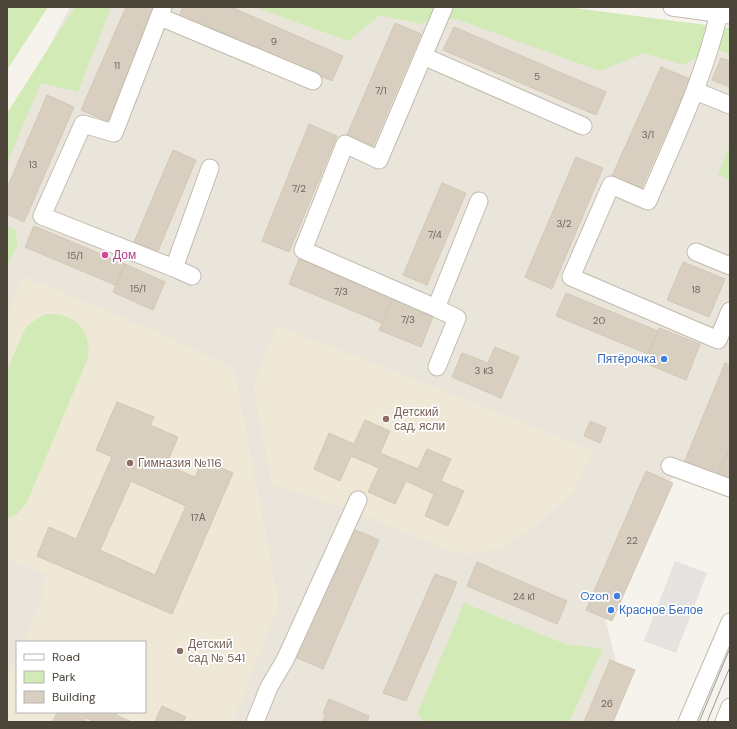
<svg xmlns="http://www.w3.org/2000/svg" width="737" height="729" font-family="'DM Sans',sans-serif">
  <style>
    .residential { fill: #eae5da; fill-rule: evenodd }
    .education { fill: #efe8d6 }
    .green { fill: #d2eab5 }
    .parking { fill: #e5e3e0 }
    .building { fill: #d8cfc1; stroke: #d3c7b4; fill-rule: evenodd }
    .lines { fill: none; stroke-linecap: round; stroke-linejoin: round }
    .minor-casing { stroke: #c2bbae; stroke-width: 19 }
    .minor { stroke: #fff; stroke-width: 17 }
    .tram { stroke: #9a9a9a; stroke-width: 1 }
    .hotel-dot { fill: #d1479c; stroke: #fff; stroke-width: 1.5 }
    .shop-dot { fill: #3f7fe0; stroke: #fff; stroke-width: 1.5 }
    .education-dot { fill: #8d6e63; stroke: #fff; stroke-width: 1.5 }
    .labels { text-anchor: middle; dominant-baseline: central; stroke-width: 3.5; stroke-linejoin: round; paint-order: stroke }
    .number-label { font-size: 10px; fill: #6e675b }
    .hotel-label { font-size: 12px; fill: #b23c85; stroke: #fff; text-anchor: start }
    .shop-label { font-size: 12px; fill: #366cbe; stroke: #fff; text-anchor: end }
    .education-label { font-size: 12px; fill: #785e54; stroke: #fff; text-anchor: start }
  </style>
  <rect width="100%" height="100%" fill="#f6f3ec"/>
  <!-- residential -->
  <path class="residential" d="M 70,7 L 359,7 L 730,54 L 730,441 L 723,454 L 653,488 L 602,605 L 619,674 L 600,722 L 7,722 L 7,127 ZM 17,642 L 145,642 L 145,712 L 17,712 Z"/>
  <!-- education -->
  <path class="education" d="M 23,276 L 166,336 L 234,368 L 279,603 L 233,722 L 7,722 L 7,677 L 17,655 L 17,712 L 145,712 L 145,642 L 23,642 L 39,607 L 46,574 L 7,558 L 7,314 Z
    M 277,326 L 419,381 L 593,451 L 573,492 L 532,529 L 502,547 L 471,554 L 454,552 L 354,511 L 272,484 L 253,386 Z"/>
  <!-- green -->
  <path class="green" d="M 7,7 L 48,7 L 7,70 Z
    M 75,7 L 111,7 L 78,92 L 41,83 L 7,163 L 7,113 Z
    M 255,7 L 567,7 L 730,28 L 730,55 L 719,51 L 709,50 L 684,65 L 644,53 L 600,71 L 459,20 L 439,18 L 420,24 L 380,15 L 348,41 Z
    M 730,144 L 730,180 L 718,175 Z
    M 7,226 L 15,230 L 18,244 L 7,267 Z
    M 47,314 C 75,313 92,330 88,358 L 27,502 L 17,514 L 7,519 L 7,370 L 23,333 L 27,326 L 39,317 Z
    M 464,603 L 565,644 L 603,649 L 569,722 L 425,722 L 417,714 Z"/>
  <!-- parking -->
  <path class="parking" d="M 675,561 L 707,573 L 676,653 L 644,641 Z"/>
  <!-- building -->
  <path class="building" d="M 126,7 L 157,7 L 160,8 L 109,122 L 81,110 Z
    M 183,7 L 231,7 L 343,56 L 332,81 L 180,14 Z
    M 395,23 L 421,34 L 373,146 L 347,135 Z
    M 454,27 L 606,92 L 596,115 L 443,50 Z
    M 721,58 L 730,61 L 730,87 L 712,80 Z
    M 661,67 L 690,79 L 641,189 L 612,176 Z
    M 47,95 L 74,107 L 24,222 L 7,214 L 7,188 Z
    M 309,124 L 337,136 L 289,252 L 262,241 Z
    M 173,150 L 196,160 L 158,251 L 134,242 Z
    M 576,157 L 603,168 L 552,289 L 525,277 Z
    M 442,183 L 466,193 L 427,285 L 403,275 Z
    M 34,226 L 125,264 L 115,285 L 25,247 Z
    M 299,259 L 393,298 L 382,323 L 289,284 Z
    M 683,262 L 725,279 L 709,317 L 667,300 Z
    M 125,264 L 165,282 L 153,310 L 113,292 Z
    M 566,293 L 658,331 L 648,354 L 556,316 Z
    M 393,298 L 434,314 L 421,347 L 379,330 Z
    M 659,328 L 700,344 L 686,380 L 645,363 Z
    M 495,347 L 519,357 L 501,398 L 452,377 L 462,353 L 488,363 Z
    M 725,363 L 730,365 L 730,447 L 717,477 L 684,463 Z
    M 117,402 L 154,417 L 150,425 L 178,437 L 166,465 L 195,477 L 203,460 L 233,473 L 172,614 L 37,556 L 49,527 L 76,539 L 112,457 L 96,450 ZM 131,481 L 186,506 L 155,575 L 100,550 Z
    M 365,420 L 390,431 L 380,453 L 418,469 L 427,449 L 451,459 L 441,481 L 464,491 L 448,526 L 425,516 L 434,494 L 406,481 L 395,504 L 368,492 L 379,468 L 351,456 L 340,481 L 314,469 L 329,433 L 354,444 Z
    M 590,421 L 606,428 L 600,443 L 584,436 Z
    M 730,447 L 730,479 L 719,474 Z
    M 646,471 L 673,483 L 612,621 L 586,610 Z
    M 351,528 L 379,540 L 323,669 L 295,657 Z
    M 477,562 L 567,601 L 557,624 L 467,586 Z
    M 435,574 L 457,582 L 406,701 L 383,693 Z
    M 610,660 L 635,670 L 613,722 L 584,722 Z
    M 329,699 L 369,716 L 367,722 L 322,722 L 326,714 L 323,713 Z
    M 162,706 L 186,717 L 183,722 L 155,722 Z
    M 57,712 L 117,712 L 116,715 L 132,722 L 96,722 L 86,718 L 84,722 L 53,722 Z"/>
  <g class="lines">
    <!-- minor casing -->
    <g class="minor-casing">
      <path id="minor" d="M 163,7 L 114,133 L 83,124 L 42,216 L 174,268 L 210,168
        M 444,7 L 379,160 L 345,144 L 303,250 L 436,308 L 479,201
        M 672,7 L 730,15
        M 719,13 C 704,79 674,140 648,201 L 611,185 L 571,277 L 718,340 L 730,311
        M 160,17 L 313,81
        M 423,56 L 583,126
        M 695,91 L 730,105
        M 696,252 L 730,266
        M 174,268 L 192,276
        M 436,308 L 457,318 L 437,367
        M 670,466 L 730,488
        M 255,722 L 269,687 L 285,660 L 358,500
        M 687,722 L 730,622
        M 724,722 L 730,707"/>
    </g>
    <!-- minor -->
    <use href="#minor" class="minor"/>
    <!-- tram -->
    <path class="tram" d="M 699,722 L 730,648
      M 707,722 L 730,667"/>
  </g>
  <!-- markers -->
  <circle class="hotel-dot" cx="105" cy="255" r="4"/>
  <g class="shop-dot">
    <circle cx="664" cy="359" r="4"/>
    <circle cx="617" cy="596" r="4"/>
    <circle cx="611" cy="610" r="4"/>
  </g>
  <g class="education-dot">
    <circle cx="386" cy="419" r="4"/>
    <circle cx="130" cy="463" r="4"/>
    <circle cx="180" cy="651" r="4"/>
  </g>
  <g class="labels">
    <!-- number labels -->
    <g class="number-label">
      <text x="274" y="41">9</text>
      <text x="117" y="65">11</text>
      <text x="537" y="76">5</text>
      <text x="381" y="90">7/1</text>
      <text x="648" y="134">3/1</text>
      <text x="33" y="164">13</text>
      <text x="299" y="188">7/2</text>
      <text x="564" y="223">3/2</text>
      <text x="435" y="234">7/4</text>
      <text x="75" y="255">15/1</text>
      <text x="138" y="288">15/1</text>
      <text x="696" y="289">18</text>
      <text x="341" y="291">7/3</text>
      <text x="408" y="319">7/3</text>
      <text x="599" y="320">20</text>
      <text x="484" y="370">3 к3</text>
      <text x="198" y="517">17А</text>
      <text x="632" y="540">22</text>
      <text x="524" y="596">24 к1</text>
      <text x="607" y="703">26</text>
    </g>
    <!-- hotel labels -->
    <g class="hotel-label">
      <text x="113" y="255">Дом</text>
    </g>
    <!-- shop labels -->
    <g class="shop-label">
      <text x="656" y="359">Пятёрочка</text>
      <text x="609" y="596">Ozon</text>
      <text x="619" y="610" text-anchor="start">Красное Белое</text>
    </g>
    <!-- education labels -->
    <g class="education-label">
      <text x="394" y="412">Детский<tspan x="394" dy="14">сад, ясли</tspan></text>
      <text x="138" y="463">Гимназия №116</text>
      <text x="188" y="644">Детский<tspan x="188" dy="14">сад № 541</tspan></text>
    </g>
  </g>
  <!-- border -->
  <rect width="737" height="729" fill="none" stroke="#4b4439" stroke-width="16"/>
  <!-- legend -->
  <rect x="16" y="641" width="130" height="72" fill="#ffffff" stroke="#b7b4b0"/>
  <rect x="24" y="654" width="20" height="6" fill="#ffffff" stroke="#b7b4b0"/>
  <text x="52" y="661" font-size="12" fill="#4b4439">Road</text>
  <rect x="24" y="671" width="20" height="12" fill="#d2eab5" stroke="#b7b4b0"/>
  <text x="52" y="681" font-size="12" fill="#4b4439">Park</text>
  <rect x="24" y="691" width="20" height="12" fill="#d8cfc1" stroke="#b7b4b0"/>
  <text x="52" y="701" font-size="12" fill="#4b4439">Building</text>
</svg>
